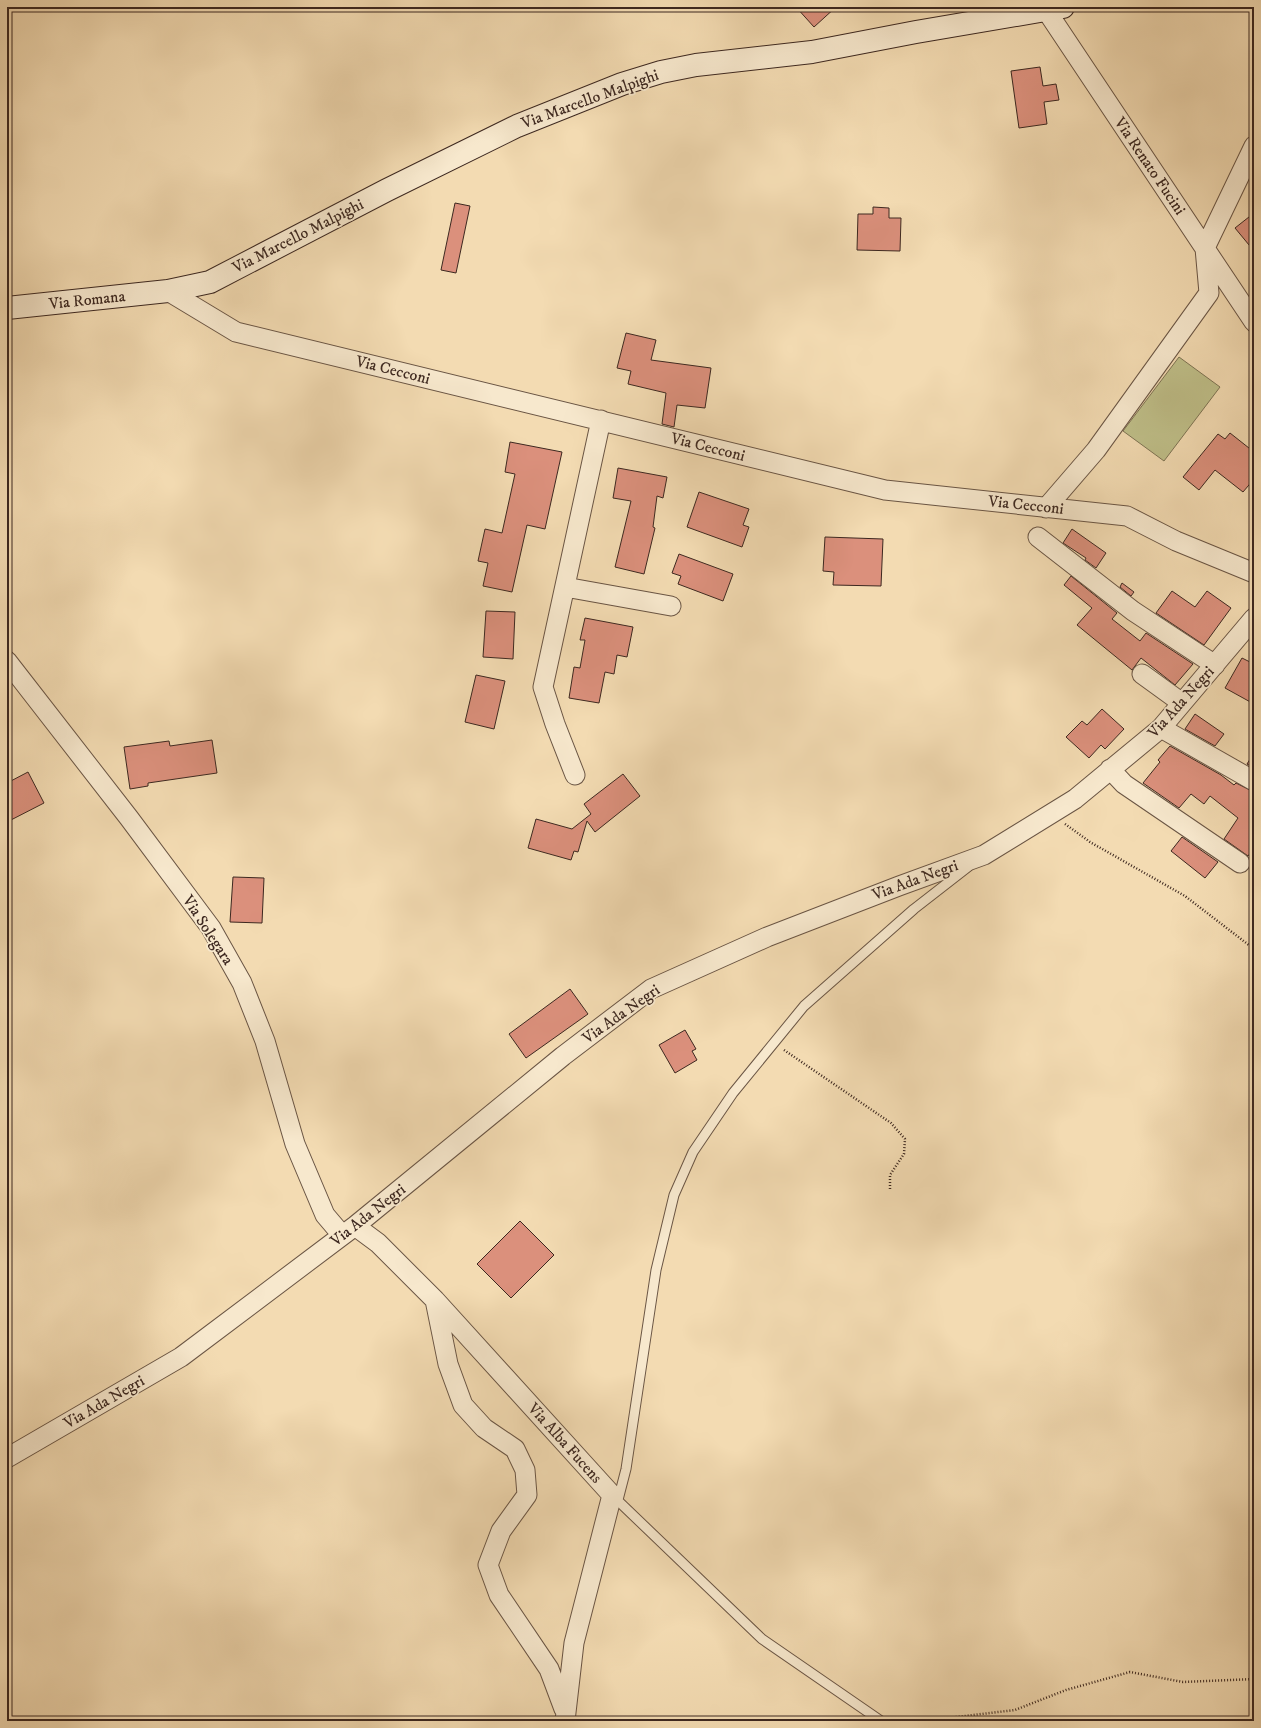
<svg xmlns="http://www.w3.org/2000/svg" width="1261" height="1728" font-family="'IM FELL DW Pica',serif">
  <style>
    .green { fill: #bfbf89; stroke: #7e7454 }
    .building { fill: #db907c; stroke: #3d2820 }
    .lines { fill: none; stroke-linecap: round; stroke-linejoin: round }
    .service-casing { stroke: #6a5544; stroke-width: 11 }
    .minor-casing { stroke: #6a5544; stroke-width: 21 }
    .secondary-casing { stroke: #3d2820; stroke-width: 24 }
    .path { stroke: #3d2820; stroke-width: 2.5; stroke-dasharray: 1 2; stroke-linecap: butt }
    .service { stroke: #f7e8cd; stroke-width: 9 }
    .minor { stroke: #f7e8cd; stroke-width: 19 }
    .secondary { stroke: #f7e8cd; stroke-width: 22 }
    .labels { text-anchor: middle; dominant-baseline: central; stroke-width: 3.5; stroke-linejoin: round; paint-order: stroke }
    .street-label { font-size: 16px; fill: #3d2820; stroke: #f7e8cd }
  </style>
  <rect width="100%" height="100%" fill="#f3dbb2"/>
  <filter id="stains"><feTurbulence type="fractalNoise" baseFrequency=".005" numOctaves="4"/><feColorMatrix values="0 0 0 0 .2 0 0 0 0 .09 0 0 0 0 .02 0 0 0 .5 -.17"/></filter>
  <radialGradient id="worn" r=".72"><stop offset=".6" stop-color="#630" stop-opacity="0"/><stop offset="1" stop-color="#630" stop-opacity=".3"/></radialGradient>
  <!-- green -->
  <path class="green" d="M 1179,357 L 1220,387 L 1164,461 L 1123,431 Z"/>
  <!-- building -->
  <path class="building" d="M 796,7 L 836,7 L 814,27 Z
    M 1040,67 L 1043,86 L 1056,84 L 1059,100 L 1044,102 L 1047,124 L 1019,128 L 1011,71 Z
    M 455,203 L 470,206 L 456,273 L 441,270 Z
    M 873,207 L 889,208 L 889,218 L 901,218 L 900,251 L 857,250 L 858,214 L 873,214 Z
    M 1254,213 L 1254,251 L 1235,228 Z
    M 626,333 L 656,340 L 651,360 L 711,368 L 705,408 L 677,405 L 674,427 L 662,424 L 666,393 L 628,384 L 631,371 L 617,368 Z
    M 1230,433 L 1254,452 L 1254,479 L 1243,492 L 1215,470 L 1199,490 L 1183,477 L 1218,434 L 1225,439 Z
    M 510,442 L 562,452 L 545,529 L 527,525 L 512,592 L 483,586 L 488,563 L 478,561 L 485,529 L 502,533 L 515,474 L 505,472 Z
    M 618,468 L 667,477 L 663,498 L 657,496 L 653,527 L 655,528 L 644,574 L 615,567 L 631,501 L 613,498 Z
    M 699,492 L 749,509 L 743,525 L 749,527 L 742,547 L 687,527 Z
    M 1072,529 L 1106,553 L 1096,568 L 1085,560 L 1086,558 L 1063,543 Z
    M 825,537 L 883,539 L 881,586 L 833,585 L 834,572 L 823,571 Z
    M 679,554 L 733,574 L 723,601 L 678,584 L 681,576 L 672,573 Z
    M 1071,576 L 1117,613 L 1112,619 L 1140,641 L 1146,633 L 1193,664 L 1175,685 L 1141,658 L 1132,670 L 1077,625 L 1092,608 L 1064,585 Z
    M 1122,583 L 1134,592 L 1131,596 L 1120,587 Z
    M 1172,591 L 1195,607 L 1207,591 L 1231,608 L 1204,645 L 1156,613 Z
    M 486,611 L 515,612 L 513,659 L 483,657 Z
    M 585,618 L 633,627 L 627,657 L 617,655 L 614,674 L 605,672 L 599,703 L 569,698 L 574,667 L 580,668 L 585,640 L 580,640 Z
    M 1242,658 L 1254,664 L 1254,704 L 1225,688 Z
    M 476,675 L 505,681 L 494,729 L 465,722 Z
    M 1102,709 L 1124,729 L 1105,749 L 1101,745 L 1089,758 L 1066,737 L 1082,721 L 1087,725 Z
    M 1195,714 L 1224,734 L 1215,746 L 1185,729 Z
    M 212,740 L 217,773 L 148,783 L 148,786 L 130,789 L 124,747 L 169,741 L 170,746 Z
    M 1170,746 L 1221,775 L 1234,785 L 1236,783 L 1254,792 L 1254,848 L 1248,856 L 1224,839 L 1238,818 L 1210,796 L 1204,804 L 1191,794 L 1179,808 L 1143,783 L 1160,762 L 1158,760 Z
    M 1254,753 L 1254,768 L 1247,764 Z
    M 28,772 L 44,803 L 7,822 L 7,783 Z
    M 623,774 L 640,796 L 595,832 L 587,821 L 578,852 L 574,851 L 571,860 L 528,848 L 536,819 L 572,829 L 591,814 L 584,804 Z
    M 1182,837 L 1218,862 L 1205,878 L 1171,851 Z
    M 233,877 L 264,878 L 262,923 L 230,922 Z
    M 570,989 L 588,1014 L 526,1058 L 509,1034 Z
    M 685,1030 L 696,1049 L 692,1051 L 697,1060 L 675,1073 L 659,1045 Z
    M 520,1221 L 554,1255 L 511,1298 L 477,1264 Z"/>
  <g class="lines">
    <!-- service casing -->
    <g class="service-casing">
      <path id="service" d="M 613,1496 L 762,1639 L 881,1721
        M 618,1500 L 626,1469 L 656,1270 L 674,1195 L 693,1152 L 733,1093 L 804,1006 L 914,909 L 968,867"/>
    </g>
    <!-- minor casing -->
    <g class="minor-casing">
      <path id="minor" d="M 1046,10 L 1254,322
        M 168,291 L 236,332 L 885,490 L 1127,516 L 1176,541 L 1254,573
        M 1046,508 L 1096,450 L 1209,293 L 1205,248 L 1254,146
        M 1038,537 L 1133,611 L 1215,665
        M 565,587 L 671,606
        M 7,661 L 129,818 L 211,928 L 242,983 L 265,1041 L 295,1144 L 325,1215 L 342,1235
        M 1142,674 L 1182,703
        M 1161,728 L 1254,781
        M 1110,769 L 1124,784 L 1240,863
        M 575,775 L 555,724 L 543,687 L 601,420
        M 355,1226 L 378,1243 L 435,1300 L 612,1495 L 574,1643 L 565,1721
        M 435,1300 L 448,1364 L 463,1405 L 484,1428 L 515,1449 L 525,1470 L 527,1495 L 501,1531 L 488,1565 L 499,1595 L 549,1669 L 564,1709
        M 7,1458 L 181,1357 L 355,1226 L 563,1056 L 651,989 L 767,937 L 899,886 L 984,855 L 1075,799 L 1161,728 L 1254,618"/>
    </g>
    <!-- secondary casing -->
    <g class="secondary-casing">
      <path id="secondary" d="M 7,308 L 168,291 L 210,282 L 387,190 L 517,126 L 622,84 L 661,72 L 696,65 L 812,52 L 916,32 L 1063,7"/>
    </g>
    <!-- path -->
    <path class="path" d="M 1065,824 L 1090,842 L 1185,896 L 1254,949
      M 784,1050 L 891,1123 L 905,1139 L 904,1154 L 890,1175 L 890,1190
      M 923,1721 L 1015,1710 L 1066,1690 L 1130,1672 L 1183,1682 L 1254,1679"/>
    <!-- service -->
    <use href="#service" class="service"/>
    <!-- minor -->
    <use href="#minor" class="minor"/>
    <!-- secondary -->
    <use href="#secondary" class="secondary"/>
  </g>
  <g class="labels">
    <!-- street labels -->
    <g class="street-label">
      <text transform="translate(590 99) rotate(-20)">Via Marcello Malpighi</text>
      <text transform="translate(1150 166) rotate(56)">Via Renato Fucini</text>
      <text transform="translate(298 236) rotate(-27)">Via Marcello Malpighi</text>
      <text transform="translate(87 300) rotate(-6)">Via Romana</text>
      <text transform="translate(393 370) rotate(14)">Via Cecconi</text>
      <text transform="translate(708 447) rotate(14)">Via Cecconi</text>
      <text transform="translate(1026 505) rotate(6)">Via Cecconi</text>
      <text transform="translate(1181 702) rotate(-48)">Via Ada Negri</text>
      <text transform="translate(915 880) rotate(-20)">Via Ada Negri</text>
      <text transform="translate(208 930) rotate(57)">Via Solegara</text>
      <text transform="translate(621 1014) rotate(-35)">Via Ada Negri</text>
      <text transform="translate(368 1215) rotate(-38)">Via Ada Negri</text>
      <text transform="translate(104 1402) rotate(-30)">Via Ada Negri</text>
      <text transform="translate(565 1443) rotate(48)">Via Alba Fucens</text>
    </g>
  </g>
  <!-- margin -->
  <rect width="1261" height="1728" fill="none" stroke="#f3dbb2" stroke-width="24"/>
  <rect x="8" y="8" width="1245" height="1712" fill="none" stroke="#3d2820" stroke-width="2"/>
  <rect x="12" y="12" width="1237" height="1704" fill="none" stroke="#3d2820"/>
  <rect width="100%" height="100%" filter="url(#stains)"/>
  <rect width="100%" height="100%" fill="url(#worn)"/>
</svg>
